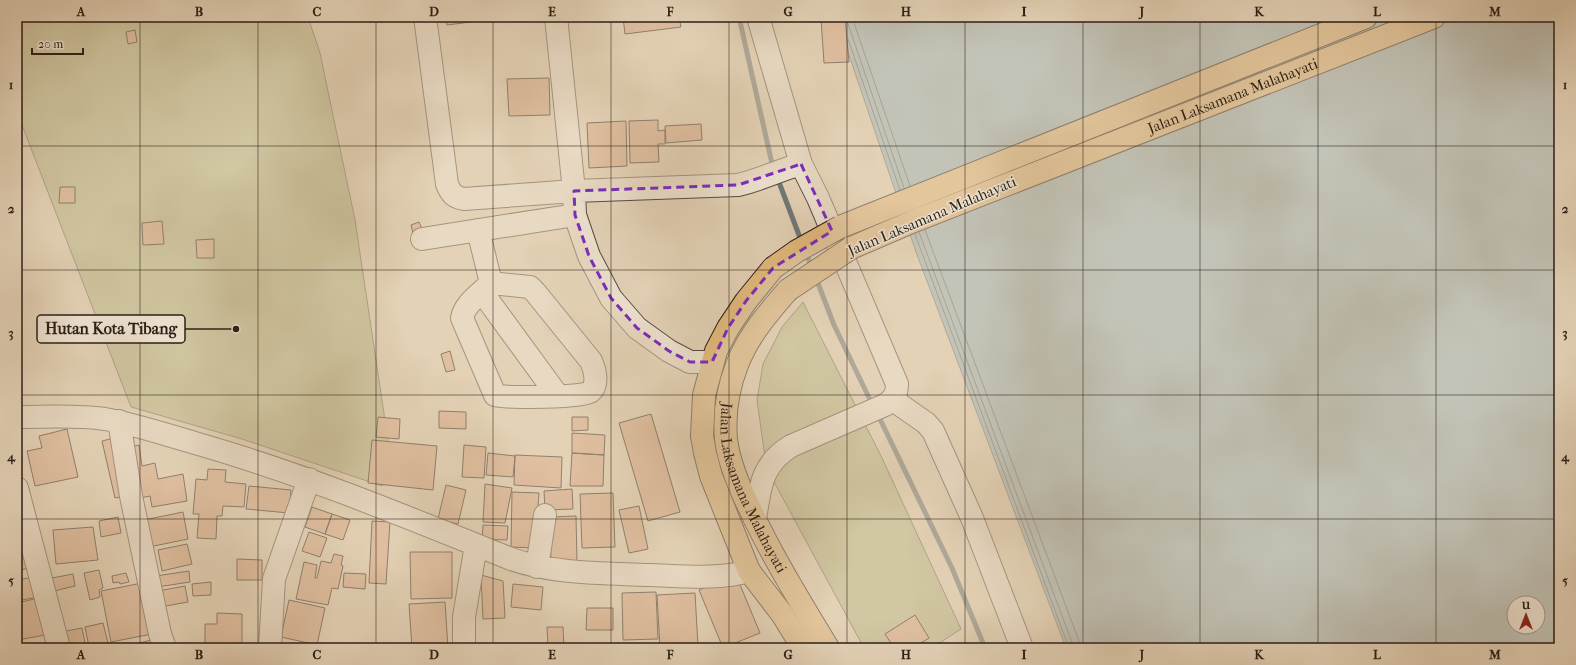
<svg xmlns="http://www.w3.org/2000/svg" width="1576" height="665" font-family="'IM FELL French Canon',serif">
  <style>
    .green { fill: #baba8a; stroke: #726c50 }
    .water { fill: #9cb4bb; stroke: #6f7879; fill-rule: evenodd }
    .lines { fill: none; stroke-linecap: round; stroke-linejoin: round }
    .shore { stroke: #646968; stroke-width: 1 }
    .stream { stroke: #6f7879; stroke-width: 5 }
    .building { fill: #dcaa88; stroke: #2b1e15 }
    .minor-casing { stroke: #594b3e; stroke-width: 24 }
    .highway-casing { stroke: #2b1e15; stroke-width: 24 }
    .minor { stroke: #ede2d0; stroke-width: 22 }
    .highway { stroke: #e2b97c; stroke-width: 22 }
    .highway-bridge-casing { stroke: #2b1e15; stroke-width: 24; stroke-linecap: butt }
    .highway-bridge { stroke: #e2b97c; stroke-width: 22 }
    .marked { fill: none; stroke: #7b2cbf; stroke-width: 3; stroke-dasharray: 8 5; stroke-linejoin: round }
    .grid { fill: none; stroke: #2b1e15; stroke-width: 1; stroke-opacity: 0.55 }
    .labels { text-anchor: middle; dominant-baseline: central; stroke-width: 3; stroke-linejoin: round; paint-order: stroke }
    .street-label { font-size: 15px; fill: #2b1e15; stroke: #ede2d0 }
    .leader { fill: none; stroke: #2b1e15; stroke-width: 1.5 }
    .callout-dot { fill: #2b1e15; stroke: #ede2d0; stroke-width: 1.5 }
    .callout { fill: #ede2d0; stroke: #2b1e15; stroke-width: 1.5 }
    .callout-label { font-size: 16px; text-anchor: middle; font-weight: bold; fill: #2b1e15 }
    .neatline { fill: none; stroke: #2b1e15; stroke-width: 1.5 }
    .grid-label { font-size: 13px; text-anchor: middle; font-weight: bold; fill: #2b1e15 }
  </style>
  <rect width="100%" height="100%" fill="#e4d2b7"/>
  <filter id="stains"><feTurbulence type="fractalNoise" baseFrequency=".005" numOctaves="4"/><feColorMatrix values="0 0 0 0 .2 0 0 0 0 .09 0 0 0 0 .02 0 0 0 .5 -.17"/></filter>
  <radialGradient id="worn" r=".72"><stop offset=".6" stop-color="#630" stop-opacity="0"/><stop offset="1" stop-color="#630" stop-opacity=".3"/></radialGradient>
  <!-- green -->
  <path class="green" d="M 17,17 L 308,17 L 320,53 L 355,220 L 389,447 L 382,486 L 242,439 L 131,407 L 17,112 Z
    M 803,302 L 882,458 L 961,629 L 932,648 L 864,648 L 774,482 L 765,457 L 757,400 L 763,364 L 782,327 Z"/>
  <!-- water -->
  <path class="water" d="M 836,17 L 1559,17 L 1559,648 L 1066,648 L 916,252 ZM 1514,603 L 1538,603 L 1538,627 L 1514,627 Z"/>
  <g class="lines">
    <!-- shore -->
    <path class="shore" d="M 852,17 L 910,186
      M 846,18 L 904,188
      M 848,39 L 900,190
      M 925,230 L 1079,641 L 1080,648
      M 919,232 L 1074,648
      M 915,234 L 1069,648"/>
    <!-- stream -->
    <path class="stream" d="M 739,17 L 773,168
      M 777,177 L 802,243
      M 806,252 L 812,269
      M 816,278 L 834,325 L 873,406
      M 878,415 L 952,568 L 985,648"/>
  </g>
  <!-- building -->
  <path class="building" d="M 446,17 L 494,17 L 494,19 L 447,25 Z
    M 623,17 L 679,17 L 681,27 L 625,34 Z
    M 845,17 L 849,62 L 824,63 L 821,19 Z
    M 135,30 L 137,42 L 128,44 L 126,32 Z
    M 549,78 L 550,115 L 509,116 L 507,79 Z
    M 658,120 L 658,131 L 665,130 L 665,144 L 658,144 L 659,162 L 630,163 L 629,121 Z
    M 626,121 L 627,166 L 589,168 L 587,123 Z
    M 701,124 L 702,140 L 666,143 L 665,126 Z
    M 60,187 L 75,187 L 75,203 L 59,203 Z
    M 162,221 L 164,244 L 143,245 L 142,223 Z
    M 419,222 L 422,229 L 413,233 L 411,225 Z
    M 214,239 L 214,258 L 197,258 L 196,240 Z
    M 450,351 L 455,370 L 446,372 L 441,354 Z
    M 439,411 L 466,412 L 466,429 L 439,428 Z
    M 651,414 L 680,512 L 648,521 L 619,423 Z
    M 378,417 L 400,419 L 399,439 L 376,437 Z
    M 572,417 L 588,417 L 588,430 L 572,431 Z
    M 67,429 L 78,477 L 35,486 L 27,451 L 42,448 L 39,436 Z
    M 572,433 L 605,435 L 604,455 L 572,453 Z
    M 114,438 L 127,496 L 115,498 L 102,441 Z
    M 372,440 L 437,446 L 433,490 L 368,483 Z
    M 139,445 L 142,466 L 155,463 L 158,479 L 183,474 L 187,501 L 152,507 L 150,496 L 135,499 L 126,448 Z
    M 464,445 L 486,447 L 484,478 L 462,477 Z
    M 488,453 L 515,456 L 513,477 L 486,475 Z
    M 572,453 L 604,455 L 603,486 L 570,486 Z
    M 515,455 L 562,457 L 561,488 L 514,485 Z
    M 208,469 L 226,470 L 225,482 L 246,484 L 244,507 L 223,506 L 222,516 L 217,516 L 216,539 L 197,538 L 199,514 L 193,514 L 196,479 L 207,480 Z
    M 485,484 L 512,488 L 505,523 L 483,522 Z
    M 446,485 L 466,490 L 458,524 L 438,519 Z
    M 249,486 L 291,490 L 289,513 L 246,509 Z
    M 572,489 L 573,509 L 545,510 L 544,491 Z
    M 512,492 L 539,493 L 535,548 L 511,547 Z
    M 613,493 L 615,547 L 582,548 L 580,494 Z
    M 639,506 L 648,549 L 629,553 L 619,510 Z
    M 312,507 L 332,514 L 325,534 L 305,527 Z
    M 183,512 L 188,539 L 149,547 L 144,520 Z
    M 332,514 L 350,520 L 343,540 L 325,534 Z
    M 576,516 L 577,563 L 551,564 L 550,517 Z
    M 118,517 L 121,533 L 101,537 L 99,521 Z
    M 372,521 L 390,522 L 386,584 L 369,583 Z
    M 483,525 L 508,526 L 507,540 L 482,539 Z
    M 93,527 L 98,560 L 56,564 L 53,530 Z
    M 309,532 L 327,538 L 320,557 L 302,551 Z
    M 27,544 L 32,567 L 17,571 L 17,547 Z
    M 187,544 L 192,564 L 162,571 L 158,550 Z
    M 410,552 L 452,552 L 452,598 L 411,599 Z
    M 334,554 L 343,556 L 341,565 L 343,566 L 338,589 L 332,588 L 328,605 L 296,599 L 304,562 L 317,565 L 315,578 L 317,578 L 321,561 L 331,563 Z
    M 237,559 L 262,560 L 262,580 L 237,580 Z
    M 99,570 L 103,588 L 99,590 L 100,597 L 90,600 L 84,573 Z
    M 189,571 L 190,582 L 157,587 L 156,576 Z
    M 126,573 L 129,582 L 120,584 L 119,582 L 113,583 L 112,576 Z
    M 344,573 L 366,574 L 365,589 L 343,587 Z
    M 73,574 L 75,586 L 50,592 L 47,579 Z
    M 481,575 L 503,581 L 505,618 L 483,619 Z
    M 736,575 L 760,633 L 723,648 L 699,590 Z
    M 34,577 L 38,597 L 17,601 L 17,580 Z
    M 211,582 L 211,595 L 193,596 L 192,584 Z
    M 142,583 L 152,634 L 111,642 L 101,591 Z
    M 513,584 L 543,587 L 541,610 L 511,607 Z
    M 185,586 L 188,602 L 160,607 L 158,591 Z
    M 656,592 L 658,639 L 623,640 L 622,593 Z
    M 695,593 L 698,646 L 660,648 L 657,595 Z
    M 43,597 L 50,634 L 18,640 L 17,603 Z
    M 289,600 L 325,608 L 317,645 L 281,637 Z
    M 445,602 L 448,648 L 412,648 L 409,604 Z
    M 587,608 L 613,608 L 613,630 L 586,630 Z
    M 217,613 L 242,614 L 242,648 L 205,648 L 205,624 L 217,624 Z
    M 915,615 L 929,638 L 913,648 L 894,648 L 885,634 Z
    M 103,623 L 108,643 L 89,647 L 85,627 Z
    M 547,627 L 563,627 L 564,648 L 548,648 Z
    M 82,628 L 86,648 L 64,648 L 61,632 Z
    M 151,640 L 153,648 L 120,648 Z
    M 493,647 L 517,647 L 517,648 L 493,648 Z"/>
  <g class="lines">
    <!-- minor casing -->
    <g class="minor-casing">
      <path id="minor" d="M 425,17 L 447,184 C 451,194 454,197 464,199 L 574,191 L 738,185 C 760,180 780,170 801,164
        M 556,17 L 574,191 L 575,215 L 589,256 L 611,298 L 637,328 L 669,351 L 690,362 L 712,362
        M 478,230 L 491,283 L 530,287 L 535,292 L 591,361 C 595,370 599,385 590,392 C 583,398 505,398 495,395 L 462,318 C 464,304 481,293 491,283
        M 422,239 L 575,215
        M 482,292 L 558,396
        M 893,400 L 926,423 L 933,431 L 972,518 L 1022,648
        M 17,417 C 46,417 76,415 105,419 C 135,424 166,435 195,443 C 303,474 407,517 511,559 C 554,574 603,573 649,575 C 682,576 718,580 749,571
        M 119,421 L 131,496 L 160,634 L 165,648
        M 17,488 L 59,648
        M 755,519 C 760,488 761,464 791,446 L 885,405 C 894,399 897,394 897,384 L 818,198 L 801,164 L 758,17
        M 537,567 L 545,515
        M 270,648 L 274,579 L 309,479
        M 464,648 L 464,617 L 476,545"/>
    </g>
    <!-- highway casing -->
    <g class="highway-casing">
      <g id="highway">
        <path d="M 840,227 L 1366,17"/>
        <path id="s1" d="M 851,248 L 914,221 L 1434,17"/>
        <path d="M 773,268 L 746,301 L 728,328 L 716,351 L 704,395 L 702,436 L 705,453 L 711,476 L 749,571 L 782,614 L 803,648"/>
        <path id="s2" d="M 788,290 C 768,313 748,336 737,365 C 728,388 724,415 726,439 C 729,464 740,489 751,511 C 773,558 801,603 828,648"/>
      </g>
    </g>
    <!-- minor -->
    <use href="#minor" class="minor"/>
    <!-- highway -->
    <use href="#highway" class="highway"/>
    <!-- highway-bridge casing -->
    <g class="highway-bridge-casing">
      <path id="highway-bridge" d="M 773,268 L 797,251 L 840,227
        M 788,290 L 851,248"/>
    </g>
    <!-- highway-bridge -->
    <use href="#highway-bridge" class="highway-bridge"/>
  </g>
  <!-- marked area -->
  <path d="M0 0H1576V665H0ZM 801,164 L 832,231 L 773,268 L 746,301 L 728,328 L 712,362 L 690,362 L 669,351 L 637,328 L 611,298 L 589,256 L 575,215 L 574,191 L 738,185 Z" fill="#e4d2b7" fill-opacity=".55" fill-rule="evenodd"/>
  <path class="marked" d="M 801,164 L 832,231 L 773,268 L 746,301 L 728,328 L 712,362 L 690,362 L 669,351 L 637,328 L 611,298 L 589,256 L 575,215 L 574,191 L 738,185 Z"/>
  <!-- grid -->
  <path class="grid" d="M 140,17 L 140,648M 258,17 L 258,648M 376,17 L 376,648M 493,17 L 493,648M 611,17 L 611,648M 729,17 L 729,648M 847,17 L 847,648M 965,17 L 965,648M 1083,17 L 1083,648M 1200,17 L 1200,648M 1318,17 L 1318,648M 1436,17 L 1436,648M 17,146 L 1559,146M 17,270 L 1559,270M 17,395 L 1559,395M 17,519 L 1559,519"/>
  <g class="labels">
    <!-- street labels -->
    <g class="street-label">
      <text stroke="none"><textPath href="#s1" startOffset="411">Jalan Laksamana Malahayati</textPath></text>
      <text transform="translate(932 216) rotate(-23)">Jalan Laksamana Malahayati</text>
      <text stroke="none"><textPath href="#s2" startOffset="221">Jalan Laksamana Malahayati</textPath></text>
    </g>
  </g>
  <!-- callouts -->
  <path class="leader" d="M236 329L185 329"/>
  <circle class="callout-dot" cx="236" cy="329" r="4"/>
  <rect class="callout" x="37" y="315" width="148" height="28" rx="4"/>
  <g class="callout-label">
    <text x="111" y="334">Hutan Kota Tibang</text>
  </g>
  <!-- margin -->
  <rect width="1576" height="665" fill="none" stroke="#e4d2b7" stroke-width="44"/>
  <!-- north arrow -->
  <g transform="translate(1526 615)"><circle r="19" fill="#ede2d0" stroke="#9f9485"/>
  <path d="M0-3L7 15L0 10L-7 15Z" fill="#8f2418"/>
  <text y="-6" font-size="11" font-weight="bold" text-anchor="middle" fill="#2b1e15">U</text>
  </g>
  <!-- scale -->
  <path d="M32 48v6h51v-6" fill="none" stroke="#2b1e15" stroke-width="2"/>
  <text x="38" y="48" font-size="12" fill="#2b1e15" stroke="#ede2d0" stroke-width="3" paint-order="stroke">20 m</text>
  <rect x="22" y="22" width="1532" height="621" class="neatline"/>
  <g class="grid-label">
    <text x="81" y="16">A</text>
    <text x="199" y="16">B</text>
    <text x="317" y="16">C</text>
    <text x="434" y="16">D</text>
    <text x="552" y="16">E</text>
    <text x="670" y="16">F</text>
    <text x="788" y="16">G</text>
    <text x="906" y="16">H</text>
    <text x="1024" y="16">I</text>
    <text x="1142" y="16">J</text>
    <text x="1259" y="16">K</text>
    <text x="1377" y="16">L</text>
    <text x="1495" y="16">M</text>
    <text x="11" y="89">1</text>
    <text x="1565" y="89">1</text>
    <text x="11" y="213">2</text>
    <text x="1565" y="213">2</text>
    <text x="11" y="337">3</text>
    <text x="1565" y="337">3</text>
    <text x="11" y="461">4</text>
    <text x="1565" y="461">4</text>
    <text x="11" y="585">5</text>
    <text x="1565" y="585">5</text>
    <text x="81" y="659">A</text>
    <text x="199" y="659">B</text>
    <text x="317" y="659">C</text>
    <text x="434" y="659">D</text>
    <text x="552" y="659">E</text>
    <text x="670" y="659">F</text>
    <text x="788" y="659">G</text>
    <text x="906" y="659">H</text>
    <text x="1024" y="659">I</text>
    <text x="1142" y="659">J</text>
    <text x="1259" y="659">K</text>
    <text x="1377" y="659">L</text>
    <text x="1495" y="659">M</text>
  </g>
  <rect width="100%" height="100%" filter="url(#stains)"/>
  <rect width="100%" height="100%" fill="url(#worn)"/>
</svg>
